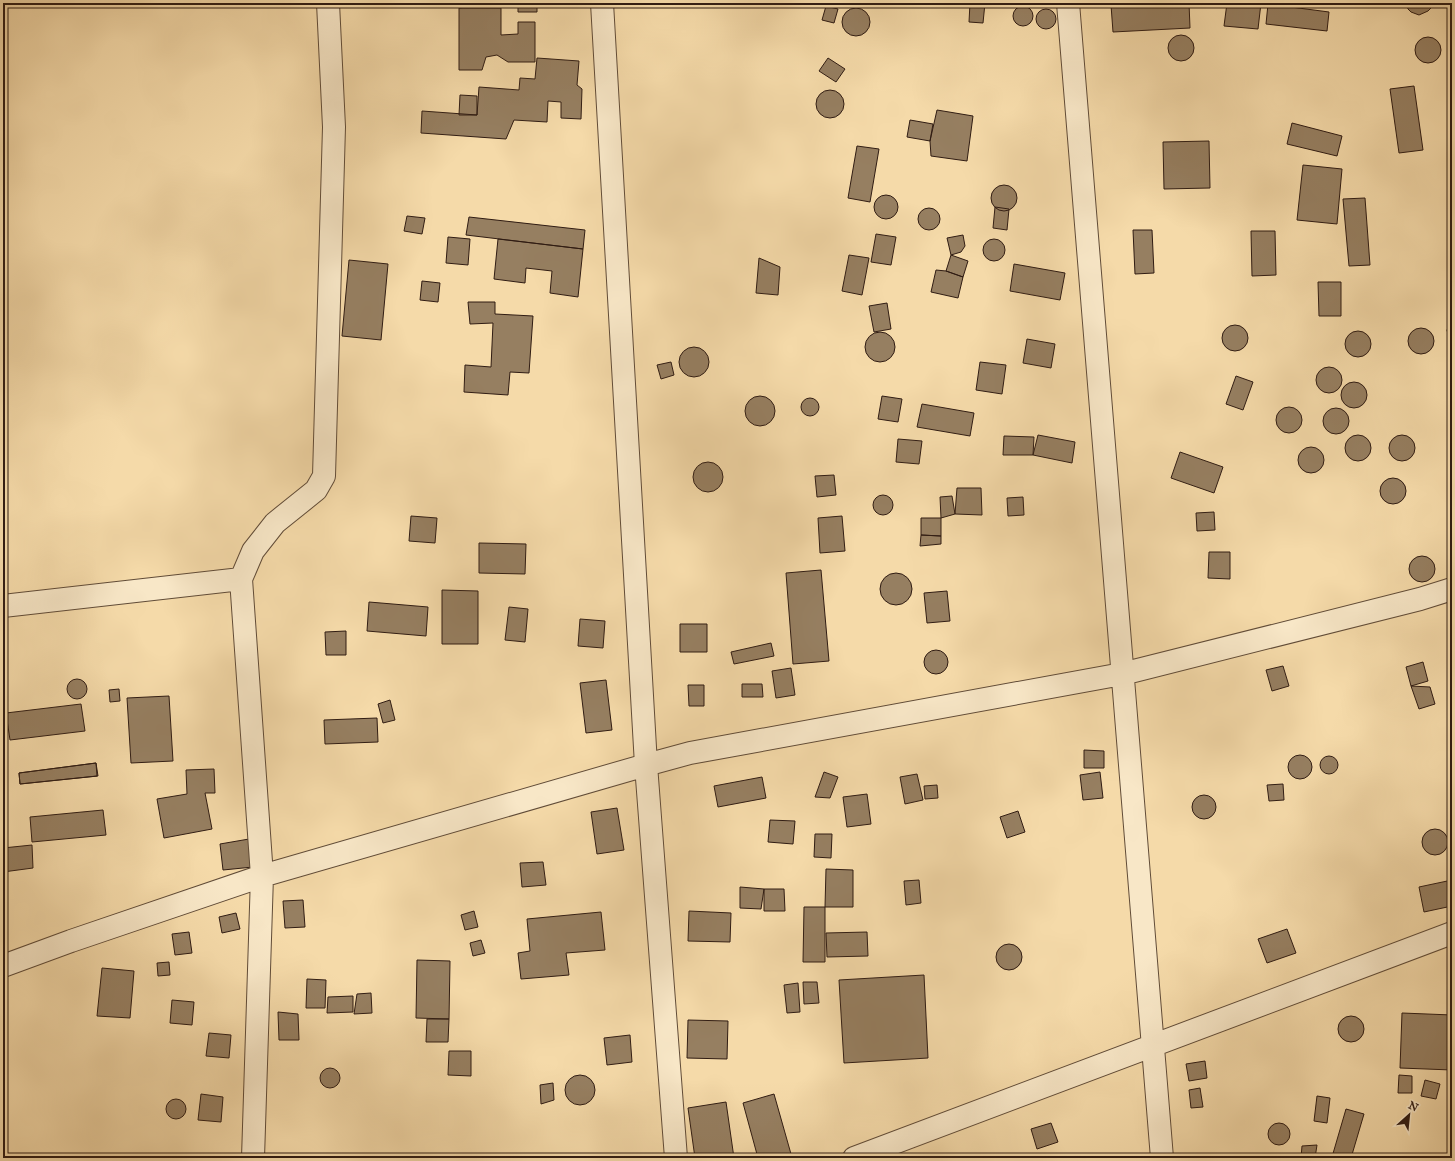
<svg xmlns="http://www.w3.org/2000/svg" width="1455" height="1161" font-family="'IM FELL Great Primer',serif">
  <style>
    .building { fill: #967f61; stroke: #301c13 }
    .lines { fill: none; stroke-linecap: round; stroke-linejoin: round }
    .street-casing { stroke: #614c38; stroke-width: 24 }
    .street { stroke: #f8e7c7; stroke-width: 22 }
  </style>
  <rect width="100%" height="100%" fill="#f5daa9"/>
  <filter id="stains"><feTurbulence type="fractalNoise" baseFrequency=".005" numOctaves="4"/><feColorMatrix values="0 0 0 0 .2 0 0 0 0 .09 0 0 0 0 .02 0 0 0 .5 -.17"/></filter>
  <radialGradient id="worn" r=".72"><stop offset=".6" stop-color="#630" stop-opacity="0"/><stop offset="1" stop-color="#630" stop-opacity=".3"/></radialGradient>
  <!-- building -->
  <path class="building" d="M 459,3 L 481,3 L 481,5 L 459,8 Z
    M 518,3 L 537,3 L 537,12 L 518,12 Z
    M 970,3 L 985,3 L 983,23 L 969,22 Z
    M 1147,3 L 1189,3 L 1190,28 L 1113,32 L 1111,5 Z
    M 1227,3 L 1261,3 L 1258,29 L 1224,26 Z
    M 1406,3 L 1432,3 L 1432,7 L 1428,11 L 1419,15 L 1411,12 L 1408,9 Z
    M 1268,4 L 1329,12 L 1327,31 L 1266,24 Z
    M 826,6 L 838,9 L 834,23 L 822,20 Z
    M1013 16a10 10 0 1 1 20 0a10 10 0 1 1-20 0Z
    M842 22a14 14 0 1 1 28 0a14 14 0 1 1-28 0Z
    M 459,8 L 501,8 L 501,35 L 518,34 L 518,22 L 535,22 L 535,62 L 508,62 L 497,55 L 486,57 L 482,70 L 459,70 Z
    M1036 19a10 10 0 1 1 20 0a10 10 0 1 1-20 0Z
    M1168 48a13 13 0 1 1 26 0a13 13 0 1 1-26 0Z
    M1415 50a13 13 0 1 1 26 0a13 13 0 1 1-26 0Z
    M 537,58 L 579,61 L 577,85 L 582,89 L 581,119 L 561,118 L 561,102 L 548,101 L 547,122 L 514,120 L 506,139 L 421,133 L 422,111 L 477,115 L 479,87 L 519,90 L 520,78 L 535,79 Z
    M 828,58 L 845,69 L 836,82 L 819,71 Z
    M 1414,86 L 1423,150 L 1399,153 L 1390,89 Z
    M816 104a14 14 0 1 1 28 0a14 14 0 1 1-28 0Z
    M 460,95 L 477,96 L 477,115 L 459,115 Z
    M 937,110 L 973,116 L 967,161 L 931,156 L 930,141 Z
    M 910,120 L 933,124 L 930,141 L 907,137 Z
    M 1292,123 L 1342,136 L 1337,156 L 1287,144 Z
    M 1209,141 L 1210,188 L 1164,189 L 1163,142 Z
    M 857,146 L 879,149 L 870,202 L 848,198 Z
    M 1303,165 L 1342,169 L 1337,224 L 1297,220 Z
    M991 198a13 13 0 1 1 26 0a13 13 0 1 1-26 0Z
    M874 207a12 12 0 1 1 24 0a12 12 0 1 1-24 0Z
    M 1365,198 L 1370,265 L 1349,266 L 1343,199 Z
    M 995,207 L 1009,209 L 1007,230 L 993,228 Z
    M918 219a11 11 0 1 1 22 0a11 11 0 1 1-22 0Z
    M 407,216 L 425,218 L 422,234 L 404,231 Z
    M 469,217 L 585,230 L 583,249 L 466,235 Z
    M 1133,230 L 1152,230 L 1154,273 L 1135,274 Z
    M 1251,231 L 1275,231 L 1276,275 L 1252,276 Z
    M 876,234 L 896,237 L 891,265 L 871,262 Z
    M 963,235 L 965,246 L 961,252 L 951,255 L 947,238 Z
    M 448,237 L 470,239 L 468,265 L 446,263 Z
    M983 250a11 11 0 1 1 22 0a11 11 0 1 1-22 0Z
    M 498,239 L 583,249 L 578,297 L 550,293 L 552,271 L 526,268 L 525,283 L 494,279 Z
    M 849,255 L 869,258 L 862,295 L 842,291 Z
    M 951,255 L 968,261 L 963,277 L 946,271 Z
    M 759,258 L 780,267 L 778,295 L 756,293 Z
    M 349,260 L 388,264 L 381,340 L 342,336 Z
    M 1014,264 L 1065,273 L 1060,300 L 1010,291 Z
    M 936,270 L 946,271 L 963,277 L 958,298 L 931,292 Z
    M 422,281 L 440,283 L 438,302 L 420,300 Z
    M 1318,282 L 1341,282 L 1341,316 L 1319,316 Z
    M 468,302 L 495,302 L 495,314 L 533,316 L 529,373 L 510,372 L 508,395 L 464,392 L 465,365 L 491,367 L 493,323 L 470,324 Z
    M 887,303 L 891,329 L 874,332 L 869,306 Z
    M 1452,318 L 1452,338 L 1447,331 L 1449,321 Z
    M1222 338a13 13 0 1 1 26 0a13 13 0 1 1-26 0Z
    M1408 341a13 13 0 1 1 26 0a13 13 0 1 1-26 0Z
    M1345 344a13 13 0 1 1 26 0a13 13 0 1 1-26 0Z
    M865 347a15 15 0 1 1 30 0a15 15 0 1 1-30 0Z
    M 1027,339 L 1055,344 L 1051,368 L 1023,363 Z
    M679 362a15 15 0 1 1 30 0a15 15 0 1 1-30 0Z
    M 671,362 L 674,375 L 661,379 L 657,365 Z
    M 980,362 L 1006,365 L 1002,394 L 976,390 Z
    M1316 380a13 13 0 1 1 26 0a13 13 0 1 1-26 0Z
    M 1236,376 L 1253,382 L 1243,410 L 1226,404 Z
    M1341 395a13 13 0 1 1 26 0a13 13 0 1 1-26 0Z
    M 882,396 L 902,399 L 898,422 L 878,419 Z
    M745 411a15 15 0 1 1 30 0a15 15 0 1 1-30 0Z
    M801 407a9 9 0 1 1 18 0a9 9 0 1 1-18 0Z
    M 922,404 L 974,413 L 970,436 L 917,427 Z
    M1276 420a13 13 0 1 1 26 0a13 13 0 1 1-26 0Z
    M1323 421a13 13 0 1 1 26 0a13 13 0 1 1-26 0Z
    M 1038,435 L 1075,442 L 1072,463 L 1033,455 Z
    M1345 448a13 13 0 1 1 26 0a13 13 0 1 1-26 0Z
    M1389 448a13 13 0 1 1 26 0a13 13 0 1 1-26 0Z
    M 1004,436 L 1034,437 L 1033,455 L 1003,455 Z
    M 898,439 L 922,441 L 919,464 L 896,462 Z
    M1298 460a13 13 0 1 1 26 0a13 13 0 1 1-26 0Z
    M 1180,452 L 1223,467 L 1214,493 L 1171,478 Z
    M693 477a15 15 0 1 1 30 0a15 15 0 1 1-30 0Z
    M 834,475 L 836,495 L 817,497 L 815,476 Z
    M1380 491a13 13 0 1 1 26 0a13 13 0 1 1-26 0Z
    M 957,488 L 981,488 L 982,515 L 955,514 Z
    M873 505a10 10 0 1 1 20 0a10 10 0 1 1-20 0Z
    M 952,496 L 955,514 L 941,518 L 940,497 Z
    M 1023,497 L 1024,515 L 1008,516 L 1007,498 Z
    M 1214,512 L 1215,530 L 1197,531 L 1196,513 Z
    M 411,516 L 437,518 L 435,543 L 409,541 Z
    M 842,516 L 845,551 L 820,553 L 818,518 Z
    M 921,518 L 941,518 L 941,536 L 921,535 Z
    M 921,535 L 941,536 L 941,544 L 920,546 Z
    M 479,543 L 526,544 L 525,574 L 479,573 Z
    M 1209,552 L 1230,552 L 1230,579 L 1208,578 Z
    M1409 569a13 13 0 1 1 26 0a13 13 0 1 1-26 0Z
    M 821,570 L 829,661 L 793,664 L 786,573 Z
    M880 589a16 16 0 1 1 32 0a16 16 0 1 1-32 0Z
    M 442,590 L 478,591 L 478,644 L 442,644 Z
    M 947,591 L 950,621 L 927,623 L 924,593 Z
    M 369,602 L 428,607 L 426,636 L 367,631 Z
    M 509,607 L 528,609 L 525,642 L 505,640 Z
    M 580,619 L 605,621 L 603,648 L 578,646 Z
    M 680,624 L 707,624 L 707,652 L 680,652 Z
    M 346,631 L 346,655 L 326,655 L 325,632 Z
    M 771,643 L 774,656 L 734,664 L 731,652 Z
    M924 662a12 12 0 1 1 24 0a12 12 0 1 1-24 0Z
    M 1423,662 L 1428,681 L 1411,686 L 1406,667 Z
    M 1283,666 L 1289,686 L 1272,691 L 1266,670 Z
    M 791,668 L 795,695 L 776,698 L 772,671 Z
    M67 689a10 10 0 1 1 20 0a10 10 0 1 1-20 0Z
    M 606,680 L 612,730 L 586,733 L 580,683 Z
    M 742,684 L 762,684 L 763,697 L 742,697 Z
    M 688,685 L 704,685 L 704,706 L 689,706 Z
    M 1411,686 L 1430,687 L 1435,704 L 1419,709 Z
    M 119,689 L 120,701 L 110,702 L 109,690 Z
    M 169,696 L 173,761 L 131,763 L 127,698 Z
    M 390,700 L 395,720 L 383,723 L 378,704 Z
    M 81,704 L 85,731 L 10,740 L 6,713 Z
    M 377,718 L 378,742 L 325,744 L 324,720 Z
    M 1084,750 L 1104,751 L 1104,768 L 1084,768 Z
    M1288 767a12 12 0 1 1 24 0a12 12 0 1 1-24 0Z
    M1320 765a9 9 0 1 1 18 0a9 9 0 1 1-18 0Z
    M 96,763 L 98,776 L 20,784 L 19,773 Z
    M 96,763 L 97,776 L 20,784 L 19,773 Z
    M 214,769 L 215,793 L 205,793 L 212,829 L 164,838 L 157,799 L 187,794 L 186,770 Z
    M 824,772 L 838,777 L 830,798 L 815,797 Z
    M 1100,772 L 1103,798 L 1083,800 L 1080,775 Z
    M 917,774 L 923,800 L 905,804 L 900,777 Z
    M 762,777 L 766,798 L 718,807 L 714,786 Z
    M 1283,784 L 1284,800 L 1269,801 L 1267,785 Z
    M 937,785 L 938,798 L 925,799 L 924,786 Z
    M 867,794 L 871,824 L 847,827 L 843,797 Z
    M1192 807a12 12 0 1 1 24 0a12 12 0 1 1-24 0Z
    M 617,808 L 624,850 L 597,854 L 591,812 Z
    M 103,810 L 106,835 L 32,842 L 30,817 Z
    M 1018,811 L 1025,832 L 1007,838 L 1000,817 Z
    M 770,820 L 795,821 L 793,844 L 768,842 Z
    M1422 842a13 13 0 1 1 26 0a13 13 0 1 1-26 0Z
    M 815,834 L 832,834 L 831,858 L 814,857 Z
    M 249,839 L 253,867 L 223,870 L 220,844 Z
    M 32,845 L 33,868 L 3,872 L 3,848 Z
    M 543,862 L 546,885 L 522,887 L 520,863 Z
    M 826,869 L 853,870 L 853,907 L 825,907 Z
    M 919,880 L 921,903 L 906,905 L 904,881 Z
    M 1452,880 L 1452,906 L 1424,912 L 1419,887 Z
    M 740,887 L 764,889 L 761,909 L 740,908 Z
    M 764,889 L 784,889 L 785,911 L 764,911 Z
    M 303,900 L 305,927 L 285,928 L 283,901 Z
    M 804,907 L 825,907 L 825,962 L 803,962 Z
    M 474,911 L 478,927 L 465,930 L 461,915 Z
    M 689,911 L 731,913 L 730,942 L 688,941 Z
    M 601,912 L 605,950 L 566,953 L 569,975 L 521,979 L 518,953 L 530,951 L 527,919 Z
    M 236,913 L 240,929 L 222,933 L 219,917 Z
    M 1287,929 L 1296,953 L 1267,963 L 1258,939 Z
    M 189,932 L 192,953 L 175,955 L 172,934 Z
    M 867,932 L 868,956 L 827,957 L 826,933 Z
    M 481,940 L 485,953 L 473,956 L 470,943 Z
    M996 957a13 13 0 1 1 26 0a13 13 0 1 1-26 0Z
    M 417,960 L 450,961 L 449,1019 L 416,1018 Z
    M 169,962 L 170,975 L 158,976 L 157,963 Z
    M 102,968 L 134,971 L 130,1018 L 97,1016 Z
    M 924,975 L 928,1058 L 844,1063 L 839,980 Z
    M 307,979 L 326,980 L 325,1008 L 306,1008 Z
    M 803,982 L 817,982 L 819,1003 L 804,1004 Z
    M 798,983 L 800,1012 L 787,1013 L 784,985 Z
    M 371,993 L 372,1013 L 354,1014 L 357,994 Z
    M 353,996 L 353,1012 L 327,1013 L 328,997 Z
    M 172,1000 L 194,1002 L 192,1025 L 170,1023 Z
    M 278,1012 L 298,1014 L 299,1040 L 279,1040 Z
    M 1402,1013 L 1452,1015 L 1452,1070 L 1400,1068 Z
    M1338 1029a13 13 0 1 1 26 0a13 13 0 1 1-26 0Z
    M 427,1019 L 449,1019 L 448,1042 L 426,1042 Z
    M 688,1020 L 728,1021 L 727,1059 L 687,1058 Z
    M 209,1033 L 231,1035 L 229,1058 L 206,1056 Z
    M 630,1035 L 632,1062 L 607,1065 L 604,1038 Z
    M 449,1051 L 471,1051 L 471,1076 L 448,1075 Z
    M 1205,1061 L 1207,1078 L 1189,1081 L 1186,1064 Z
    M320 1078a10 10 0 1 1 20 0a10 10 0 1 1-20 0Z
    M 1399,1075 L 1412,1076 L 1412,1093 L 1398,1093 Z
    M565 1090a15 15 0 1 1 30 0a15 15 0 1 1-30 0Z
    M 1425,1080 L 1440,1084 L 1436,1099 L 1421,1096 Z
    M 553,1083 L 554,1100 L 541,1104 L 540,1085 Z
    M 1200,1088 L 1203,1107 L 1191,1108 L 1189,1090 Z
    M 201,1094 L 223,1097 L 221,1122 L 198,1120 Z
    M 774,1094 L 791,1154 L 775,1158 L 758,1158 L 743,1103 Z
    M 1317,1096 L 1330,1098 L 1327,1123 L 1314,1121 Z
    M166 1109a10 10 0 1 1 20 0a10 10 0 1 1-20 0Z
    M 726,1102 L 734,1158 L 695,1158 L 688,1108 Z
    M 1346,1109 L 1364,1114 L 1351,1158 L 1336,1158 L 1332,1157 Z
    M 1051,1123 L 1058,1142 L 1037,1149 L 1031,1129 Z
    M1268 1134a11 11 0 1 1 22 0a11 11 0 1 1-22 0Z
    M 1317,1145 L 1315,1158 L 1301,1158 L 1302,1146 Z"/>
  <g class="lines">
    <!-- street casing -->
    <g class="street-casing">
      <path id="street" d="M 602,3 L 646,765 L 676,1158
        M 1068,3 L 1162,1158
        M 3,606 L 241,579
        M 3,966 L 71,941 L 262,876 L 646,765 L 690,753 L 1122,674 L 1420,599 L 1452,589
        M 253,1158 L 262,876 L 241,579 L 253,551 L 275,523 L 316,490 L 324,476 L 334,127 L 328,3
        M 854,1158 L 1452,933"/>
    </g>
    <!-- street -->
    <use href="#street" class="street"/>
  </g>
  <!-- margin -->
  <rect width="1455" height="1161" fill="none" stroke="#f5daa9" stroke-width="16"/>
  <rect x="4" y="4" width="1447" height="1153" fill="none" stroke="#301c13" stroke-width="2"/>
  <rect x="8" y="8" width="1439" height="1145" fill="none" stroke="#301c13"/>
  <!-- north arrow -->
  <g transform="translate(1409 1115) rotate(27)" stroke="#f8e7c7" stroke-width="3" paint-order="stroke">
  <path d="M0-3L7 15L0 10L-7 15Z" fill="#301c13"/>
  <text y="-6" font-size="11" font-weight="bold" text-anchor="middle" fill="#301c13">N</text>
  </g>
  <rect width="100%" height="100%" filter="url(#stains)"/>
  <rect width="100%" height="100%" fill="url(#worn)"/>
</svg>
